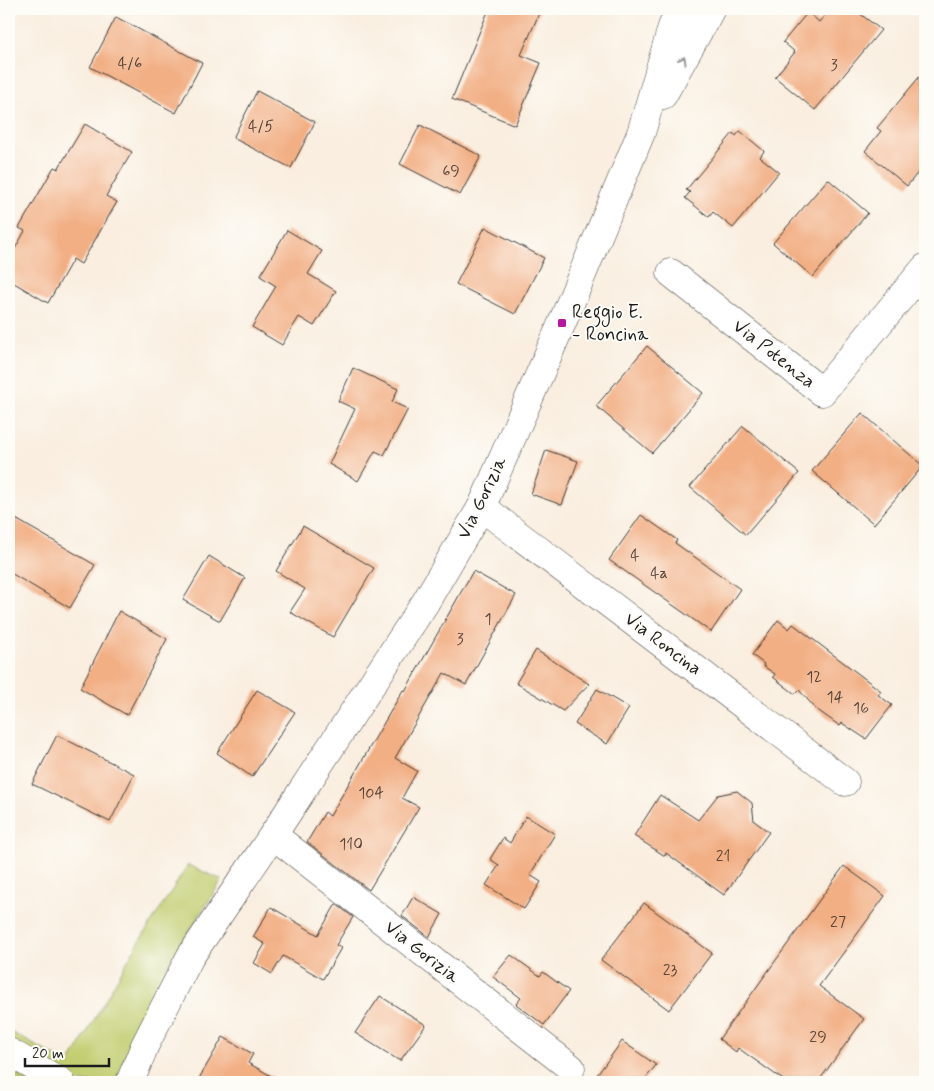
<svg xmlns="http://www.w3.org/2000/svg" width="934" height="1091" font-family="Mynerve,sans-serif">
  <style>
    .green { fill: #c1cd6f; stroke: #6e7446 }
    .building { fill: #f2af84 }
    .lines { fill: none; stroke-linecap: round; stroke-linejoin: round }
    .minor-casing { stroke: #3d3c39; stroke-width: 29 }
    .major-casing { stroke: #3d3c39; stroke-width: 29 }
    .minor { stroke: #fff; stroke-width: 28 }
    .major { stroke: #fff; stroke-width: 28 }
    .oneway { stroke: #999 }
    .poi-dot { fill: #b5179e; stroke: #fdfcf7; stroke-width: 2 }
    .labels { text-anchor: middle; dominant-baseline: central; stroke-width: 4; stroke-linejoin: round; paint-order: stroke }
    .number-label { font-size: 16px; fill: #524136 }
    .poi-label { font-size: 19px; fill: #1c1c1c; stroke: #fdfcf7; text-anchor: start }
    .street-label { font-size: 19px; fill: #1c1c1c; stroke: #fdfcf7 }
  </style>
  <rect width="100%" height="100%" fill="#fdfcf7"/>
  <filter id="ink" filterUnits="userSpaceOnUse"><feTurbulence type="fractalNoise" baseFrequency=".02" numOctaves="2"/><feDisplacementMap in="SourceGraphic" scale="10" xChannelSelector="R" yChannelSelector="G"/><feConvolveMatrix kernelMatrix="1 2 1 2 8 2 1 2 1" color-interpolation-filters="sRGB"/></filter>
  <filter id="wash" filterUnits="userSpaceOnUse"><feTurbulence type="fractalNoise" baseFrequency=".0096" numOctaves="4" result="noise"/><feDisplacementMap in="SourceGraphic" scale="20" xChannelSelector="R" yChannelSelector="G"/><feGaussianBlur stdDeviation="1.12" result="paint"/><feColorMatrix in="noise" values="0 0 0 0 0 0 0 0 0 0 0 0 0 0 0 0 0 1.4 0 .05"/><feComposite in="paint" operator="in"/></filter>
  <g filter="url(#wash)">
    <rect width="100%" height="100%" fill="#f9eedf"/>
    <!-- green -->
    <path class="green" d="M 188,865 L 222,880 L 166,968 L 115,1082 L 9,1082 L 9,1031 L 69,1064 L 132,953 Z"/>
    <g id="blocks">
      <!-- building -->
      <path class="building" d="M 489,9 L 541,9 L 521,55 L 541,63 L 515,125 L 452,99 Z
        M 830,9 L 854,9 L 881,30 L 815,110 L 775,77 L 795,52 L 783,42 L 808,12 L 819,22 Z
        M 116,17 L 202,63 L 176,113 L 90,67 Z
        M 925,70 L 925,164 L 907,186 L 865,151 L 881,131 L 877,128 Z
        M 257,91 L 315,122 L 291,168 L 233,138 Z
        M 85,124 L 132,152 L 106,196 L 117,202 L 81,264 L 73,259 L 48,303 L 9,280 L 9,259 L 25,231 L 19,228 L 54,167 L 58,169 Z
        M 420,125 L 481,156 L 460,195 L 400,164 Z
        M 740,131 L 764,151 L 760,157 L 779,172 L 733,228 L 713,212 L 709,217 L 685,198 L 690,192 L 686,190 L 733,133 L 736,136 Z
        M 828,179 L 868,213 L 813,277 L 773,243 Z
        M 485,227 L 544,258 L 515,314 L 456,284 Z
        M 287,230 L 322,251 L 308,274 L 336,291 L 314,326 L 299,317 L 282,345 L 252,327 L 276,286 L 260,276 Z
        M 647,346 L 703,393 L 652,453 L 596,406 Z
        M 353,368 L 398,389 L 392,402 L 408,409 L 384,455 L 375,451 L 358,481 L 329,464 L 355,409 L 338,401 Z
        M 862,413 L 923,466 L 874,524 L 812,471 Z
        M 743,426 L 799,473 L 746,535 L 690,487 Z
        M 546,450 L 578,461 L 562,505 L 531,494 Z
        M 9,515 L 95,565 L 70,608 L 9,572 Z
        M 641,515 L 677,540 L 675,543 L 740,589 L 711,632 L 609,560 Z
        M 303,526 L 374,568 L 333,637 L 290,612 L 305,589 L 276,571 Z
        M 209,556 L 245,578 L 220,621 L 183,600 Z
        M 473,571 L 516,595 L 466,685 L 444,673 L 395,758 L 417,771 L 402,798 L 419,807 L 369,890 L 307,842 L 325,812 L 330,816 L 403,690 L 405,691 Z
        M 119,611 L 167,639 L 127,715 L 80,688 Z
        M 778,620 L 789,629 L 793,624 L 827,650 L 881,691 L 878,695 L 892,705 L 866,739 L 842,723 L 840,726 L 816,709 L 799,690 L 795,694 L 773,677 L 775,674 L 763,666 L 764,664 L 752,655 Z
        M 536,650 L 589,684 L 563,711 L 516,683 Z
        M 597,689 L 629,708 L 607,744 L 575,724 Z
        M 257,690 L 295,712 L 252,777 L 217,753 Z
        M 57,735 L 134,774 L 110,822 L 32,784 Z
        M 737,791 L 752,803 L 754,821 L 769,832 L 724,895 L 666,853 L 665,856 L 634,836 L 660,795 L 698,820 L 718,795 Z
        M 526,816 L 555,834 L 530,875 L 541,882 L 524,909 L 486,885 L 499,865 L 490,859 L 503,838 L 510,843 Z
        M 844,866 L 885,896 L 819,986 L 864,1019 L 818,1082 L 786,1082 L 738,1048 L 736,1052 L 719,1039 Z
        M 413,897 L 442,914 L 429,937 L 402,916 Z
        M 644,903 L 712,953 L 669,1010 L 601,960 Z
        M 336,904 L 353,917 L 336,945 L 341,948 L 323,979 L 283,956 L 272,974 L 254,963 L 265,944 L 253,937 L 271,907 L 318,935 Z
        M 511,955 L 540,976 L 543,972 L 569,991 L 544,1025 L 516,1004 L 521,998 L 493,977 Z
        M 380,996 L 426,1025 L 400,1061 L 355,1033 Z
        M 223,1037 L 253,1054 L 248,1063 L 282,1082 L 197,1082 Z
        M 622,1041 L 656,1065 L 643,1082 L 592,1082 Z"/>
    </g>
  </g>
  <g filter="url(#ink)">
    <use href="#blocks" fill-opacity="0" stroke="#3d3c39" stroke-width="1"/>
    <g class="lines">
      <!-- minor casing -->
      <g class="minor-casing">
        <path id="minor" d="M 671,273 L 822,392 L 925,268
          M 482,506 L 496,518 L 845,782
          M 273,835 L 571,1068
          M 9,1052 L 61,1082"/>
      </g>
      <!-- major casing -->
      <g class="major-casing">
        <path id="major" d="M 663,95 L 711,9
          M 130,1082 L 145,1045 L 190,957 L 273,835 L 425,603 L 482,506 L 562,323 L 641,133 L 672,27 L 680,9"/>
      </g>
      <!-- minor -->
      <use href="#minor" class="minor"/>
      <!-- major -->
      <use href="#major" class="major"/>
    </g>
    <!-- one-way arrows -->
    <defs><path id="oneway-chevron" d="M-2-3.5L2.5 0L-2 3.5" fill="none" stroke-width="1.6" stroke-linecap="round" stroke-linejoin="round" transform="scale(1.25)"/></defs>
    <use class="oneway" href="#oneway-chevron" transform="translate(683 60) rotate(-60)"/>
  </g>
  <!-- markers -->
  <rect class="poi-dot" x="557" y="318" width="10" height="10" rx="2.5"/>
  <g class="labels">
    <!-- number labels -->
    <g class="number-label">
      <text x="130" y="63">4/6</text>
      <text x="834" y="65">3</text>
      <text x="261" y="126">4/5</text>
      <text x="451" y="171">69</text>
      <text x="635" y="555">4</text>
      <text x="659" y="573">4a</text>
      <text x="488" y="619">1</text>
      <text x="460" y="639">3</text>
      <text x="814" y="677">12</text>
      <text x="835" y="697">14</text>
      <text x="861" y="708">16</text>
      <text x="371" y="793">104</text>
      <text x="351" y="844">110</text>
      <text x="723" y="856">21</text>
      <text x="838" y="922">27</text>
      <text x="670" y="970">23</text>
      <text x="818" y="1037">29</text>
    </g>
    <!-- poi labels -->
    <g class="poi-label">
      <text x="572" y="312">Reggio E.<tspan x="572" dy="22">- Roncina</tspan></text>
    </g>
    <!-- street labels -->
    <g class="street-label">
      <text transform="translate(774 354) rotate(38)">Via Potenza</text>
      <text transform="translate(482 498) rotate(-64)">Via Gorizia</text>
      <text transform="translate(663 644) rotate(37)">Via Roncina</text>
      <text transform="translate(422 952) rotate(38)">Via Gorizia</text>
    </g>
  </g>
  <!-- margin -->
  <rect width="934" height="1091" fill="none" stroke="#fdfcf7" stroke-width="30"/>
  <!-- scale -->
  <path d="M25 1058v8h84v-8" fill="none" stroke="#1c1c1c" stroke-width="2.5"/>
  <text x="32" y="1058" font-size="15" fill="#1c1c1c" stroke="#fdfcf7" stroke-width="4" paint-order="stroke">20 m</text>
</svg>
